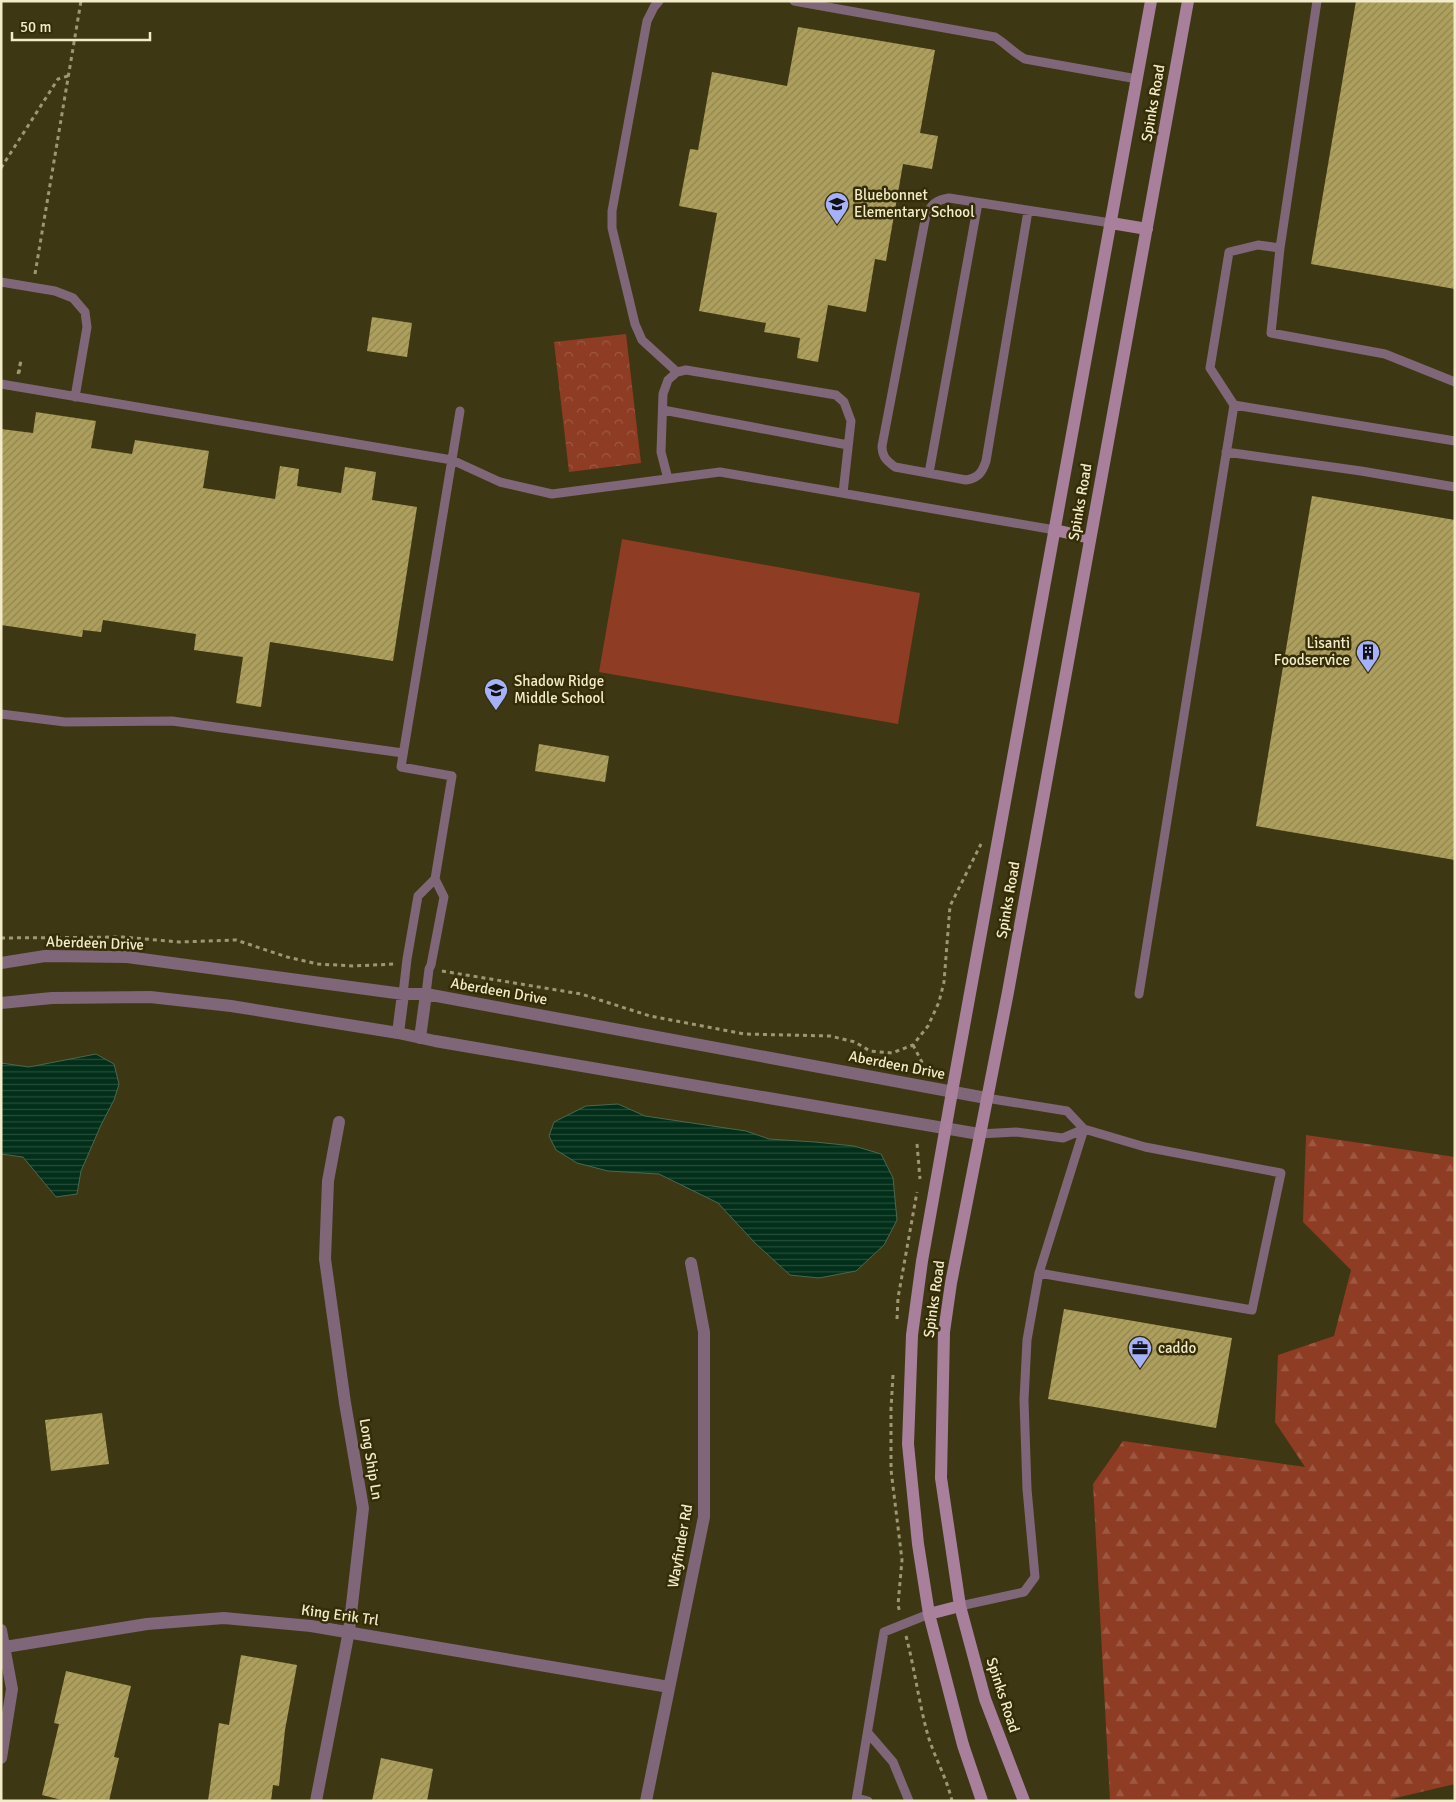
<svg xmlns="http://www.w3.org/2000/svg" width="1456" height="1802" font-family="Signika,sans-serif">
  <style>
    .forest { fill: url(#forest-firs) }
    .park { fill: url(#park-crowns) }
    .pitch { fill: #8e3c23 }
    .water { fill: url(#water-rules); stroke: #4a684e }
    .building { fill: url(#building-hatch) }
    .lines { fill: none; stroke-linecap: round; stroke-linejoin: round }
    .path { stroke: #9e9774; stroke-width: 3; stroke-dasharray: 4 4; stroke-linecap: butt }
    .lane { stroke: #7f6678; stroke-width: 9 }
    .street { stroke: #7f6678; stroke-width: 12 }
    .secondary { stroke: #a8809c; stroke-width: 12 }
    .labels { text-anchor: middle; dominant-baseline: central; stroke-width: 5; stroke-linejoin: round; paint-order: stroke }
    .street-label { font-size: 15px; fill: #f3ecca; stroke: #342d07 }
    .poi-label { font-size: 15px; fill: #f3ecca; stroke: #342d07; text-anchor: start }
  </style>
  <defs>
    <pattern id="forest-firs" width="22" height="20" patternUnits="userSpaceOnUse" patternTransform="scale(1.25)"><rect width="22" height="20" fill="#8e3c23"/><path d="M5 1l3.5 6h-7zM16 11l3.5 6h-7z" fill="#9e5842"/></pattern>
    <pattern id="park-crowns" width="20" height="18" patternUnits="userSpaceOnUse" patternTransform="scale(1.25)"><rect width="20" height="18" fill="#8e3c23"/><path d="M2 6a3 3 0 1 1 6 0M12 15a3 3 0 1 1 6 0" fill="none" stroke="#9e5842"/></pattern>
    <pattern id="water-rules" width="6" height="5" patternUnits="userSpaceOnUse" patternTransform="scale(1.25)"><rect width="6" height="5" fill="#012f19"/><path d="M0 2.5h6" fill="none" stroke="#264d39"/></pattern>
    <pattern id="building-hatch" width="6" height="6" patternUnits="userSpaceOnUse" patternTransform="scale(1.25)"><rect width="6" height="6" fill="#aea05c"/><path d="M-1 1l2-2M0 6l6-6M5 7l2-2" fill="none" stroke="#908553"/></pattern>
  </defs>
  <rect width="100%" height="100%" fill="#3e3713"/>
  <!-- forest -->
  <path class="forest" d="M 1306,1135 L 1455,1157 L 1455,1784 L 1383,1801 L 1110,1801 L 1093,1484 L 1123,1441 L 1305,1467 L 1275,1422 L 1278,1355 L 1334,1336 L 1351,1270 L 1303,1222 Z"/>
  <!-- park -->
  <path class="park" d="M 626,334 L 641,463 L 569,472 L 554,342 Z"/>
  <!-- pitch -->
  <path class="pitch" d="M 622,539 L 920,593 L 898,724 L 599,672 Z"/>
  <!-- water -->
  <path class="water" d="M 96,1054 L 114,1064 L 119,1084 L 114,1100 L 101,1125 L 81,1171 L 77,1194 L 56,1197 L 23,1157 L 1,1154 L 1,1063 L 29,1067 Z
    M 618,1104 L 645,1116 L 746,1131 L 769,1139 L 815,1142 L 854,1146 L 881,1154 L 893,1178 L 897,1220 L 884,1245 L 856,1271 L 819,1278 L 790,1275 L 755,1243 L 718,1203 L 659,1174 L 608,1171 L 577,1163 L 556,1150 L 549,1136 L 554,1122 L 586,1106 Z"/>
  <!-- building -->
  <path class="building" d="M 1356,1 L 1455,1 L 1455,289 L 1311,264 Z
    M 798,27 L 935,50 L 920,133 L 938,136 L 932,169 L 903,164 L 886,261 L 875,259 L 866,312 L 828,305 L 818,362 L 797,358 L 800,338 L 764,332 L 766,323 L 699,311 L 717,213 L 679,206 L 690,149 L 698,150 L 712,72 L 787,86 Z
    M 372,317 L 412,323 L 407,357 L 367,351 Z
    M 36,412 L 96,421 L 91,448 L 132,454 L 135,440 L 209,451 L 203,488 L 275,499 L 280,466 L 299,469 L 297,486 L 341,493 L 345,467 L 376,472 L 372,500 L 417,507 L 393,661 L 270,642 L 261,707 L 236,703 L 243,657 L 194,650 L 196,634 L 103,620 L 101,632 L 83,630 L 82,637 L 1,625 L 1,429 L 33,433 Z
    M 1312,496 L 1455,520 L 1455,860 L 1256,826 Z
    M 539,744 L 609,756 L 605,782 L 535,771 Z
    M 1064,1309 L 1232,1338 L 1216,1428 L 1048,1399 Z
    M 102,1413 L 109,1464 L 51,1471 L 45,1420 Z
    M 241,1655 L 297,1665 L 285,1730 L 279,1786 L 273,1785 L 271,1801 L 208,1801 L 219,1723 L 229,1725 Z
    M 66,1671 L 131,1686 L 114,1757 L 119,1758 L 109,1801 L 66,1801 L 42,1795 L 59,1724 L 54,1723 Z
    M 381,1758 L 433,1769 L 427,1801 L 372,1801 Z"/>
  <g class="lines">
    <!-- path -->
    <path class="path" d="M 1,168 L 58,79 L 68,76
      M 35,274 L 81,1
      M 18,374 L 21,360 L 19,373
      M 1,938 L 123,937 L 179,942 L 236,940 L 287,957 L 318,964 L 353,966 L 394,964
      M 442,971 L 581,994 L 650,1016 L 744,1034 L 830,1036 L 855,1042 L 870,1051 L 892,1053 L 913,1045 L 928,1026 L 939,1002 L 944,982 L 950,906 L 981,844
      M 913,1045 L 926,1070
      M 917,1144 L 920,1179
      M 897,1319 L 898,1298 L 917,1192
      M 893,1375 L 891,1409 L 891,1470 L 902,1560 L 898,1605 L 900,1613
      M 906,1636 C 915,1670 919,1705 929,1739 C 936,1760 947,1779 952,1801"/>
    <!-- lane -->
    <path class="lane" d="M 659,1 L 654,7 L 647,21 L 612,211 L 612,228 L 635,324 L 642,340 L 677,372
      M 794,1 L 995,37 C 1006,44 1014,53 1025,59 L 1137,79
      M 1028,211 L 986,461 C 982,473 978,478 966,480 L 895,467 C 887,461 882,457 882,446 L 926,215 C 932,204 936,200 949,198 L 1111,223
      M 1280,248 L 1317,1
      M 1,282 L 55,291 L 73,298 L 85,312 L 87,327 L 75,397
      M 1,384 L 452,460 L 500,482 L 552,494 L 720,472 L 1055,530
      M 1234,405 L 1210,368 L 1229,252 L 1258,245 L 1280,248 L 1271,333 L 1385,354 L 1455,382
      M 663,410 L 848,445
      M 1226,452 L 1361,471 L 1455,487
      M 929,473 L 978,203
      M 668,479 L 661,452 L 663,394 L 668,380 L 677,372 L 686,370 L 836,395 L 844,402 L 851,421 L 843,493
      M 1,714 L 65,722 L 172,721 L 403,753
      M 403,994 L 407,959 L 418,896 L 435,879 L 452,776 L 401,767 L 460,411
      M 426,994 L 429,969 L 431,965 L 444,897 L 435,879
      M 1139,994 L 1234,405 L 1455,441
      M 986,1098 L 1067,1111 L 1084,1129 L 1145,1147 L 1281,1173 L 1252,1310 L 1039,1273
      M 979,1134 L 1016,1132 L 1063,1138 L 1084,1129
      M 960,1606 L 1024,1592 L 1035,1577 L 1027,1489 L 1024,1400 L 1027,1340 L 1039,1273 L 1084,1129
      M 868,1733 L 893,1762 L 909,1801
      M 857,1798 L 868,1801
      M 856,1801 L 884,1632 L 929,1614"/>
    <!-- street -->
    <path class="street" d="M 1,963 L 45,956 L 127,957 L 403,994 L 426,994 L 986,1098
      M 1,1003 L 52,998 L 150,997 L 231,1006 L 398,1033 L 435,1041 L 979,1134
      M 398,1033 L 403,994
      M 420,1038 L 426,994
      M 1,1630 L 12,1689 L 1,1758
      M 5,1647 L 147,1624 L 224,1618 L 311,1626 L 669,1687
      M 316,1801 L 349,1631 L 363,1508 L 345,1403 L 325,1259 L 328,1181 L 339,1122
      M 646,1801 L 704,1517 L 704,1332 L 691,1263"/>
    <!-- secondary -->
    <path class="secondary" d="M 1111,223 L 1147,229
      M 1055,530 L 1090,538
      M 929,1614 L 960,1606
      M 982,1801 L 963,1745 L 929,1614 L 918,1544 L 908,1444 L 912,1335 L 922,1261 L 952,1092 L 1151,1
      M 1024,1801 L 985,1699 L 960,1606 L 941,1478 L 944,1332 L 951,1283 L 1008,992 L 1188,1"/>
  </g>
  <!-- icons -->
  <defs>
    <g id="school-pin" transform="scale(1.25)"><path d="M0 17L-7.5 6A9.5 9.5 0 1 1 7.5 6Z" fill="#a6b1fc" stroke="#342d07"/><path d="M0-5L7-2L0 1L-7-2ZM-4 1L0 2.5L4 1V4Q0 6-4 4Z" fill="#111"/></g>
    <g id="building-pin" transform="scale(1.25)"><path d="M0 17L-7.5 6A9.5 9.5 0 1 1 7.5 6Z" fill="#a6b1fc" stroke="#342d07"/><path d="M-4-6H4V6H1V3H-1V6H-4ZM-2.5-4.3h1.7v1.8h-1.7ZM.8-4.3h1.7v1.8H.8ZM-2.5-1h1.7V.8h-1.7ZM.8-1h1.7V.8H.8Z" fill="#111"/></g>
    <g id="office-pin" transform="scale(1.25)"><path d="M0 17L-7.5 6A9.5 9.5 0 1 1 7.5 6Z" fill="#a6b1fc" stroke="#342d07"/><path d="M-6-3h4V-5.5h4V-3h4V5H-6ZM-1-4.5V-3h2v-1.5ZM-6 0V1H6V0Z" fill="#111"/></g>
  </defs>
  <g fill-rule="evenodd">
    <use href="#school-pin" x="837" y="204"/>
    <use href="#building-pin" x="1368" y="652"/>
    <use href="#school-pin" x="496" y="690"/>
    <use href="#office-pin" x="1140" y="1348"/>
  </g>
  <g class="labels">
    <!-- street labels -->
    <g class="street-label">
      <text transform="translate(1153 103) rotate(-80)">Spinks Road</text>
      <text transform="translate(1080 502) rotate(-80)">Spinks Road</text>
      <text transform="translate(1008 900) rotate(-80)">Spinks Road</text>
      <text transform="translate(95 943) rotate(2)">Aberdeen Drive</text>
      <text transform="translate(499 991) rotate(10)">Aberdeen Drive</text>
      <text transform="translate(897 1065) rotate(11)">Aberdeen Drive</text>
      <text transform="translate(934 1299) rotate(-82)">Spinks Road</text>
      <text transform="translate(371 1459) rotate(81)">Long Ship Ln</text>
      <text transform="translate(680 1546) rotate(-80)">Wayfinder Rd</text>
      <text transform="translate(340 1615) rotate(8)">King Erik Trl</text>
      <text transform="translate(1003 1695) rotate(72)">Spinks Road</text>
    </g>
    <!-- poi labels -->
    <g class="poi-label">
      <text x="854" y="195">Bluebonnet<tspan x="854" dy="17">Elementary School</tspan></text>
      <text x="1350" y="643" text-anchor="end">Lisanti<tspan x="1350" dy="17">Foodservice</tspan></text>
      <text x="514" y="681">Shadow Ridge<tspan x="514" dy="17">Middle School</tspan></text>
      <text x="1158" y="1348">caddo</text>
    </g>
  </g>
  <!-- border -->
  <rect width="1456" height="1802" fill="none" stroke="#f3ecca" stroke-width="5"/>
  <!-- scale -->
  <path d="M12 32v8h138v-8" fill="none" stroke="#f3ecca" stroke-width="2.5"/>
  <text x="20" y="32" font-size="15" fill="#f3ecca" stroke="#342d07" stroke-width="4" paint-order="stroke">50 m</text>
</svg>
